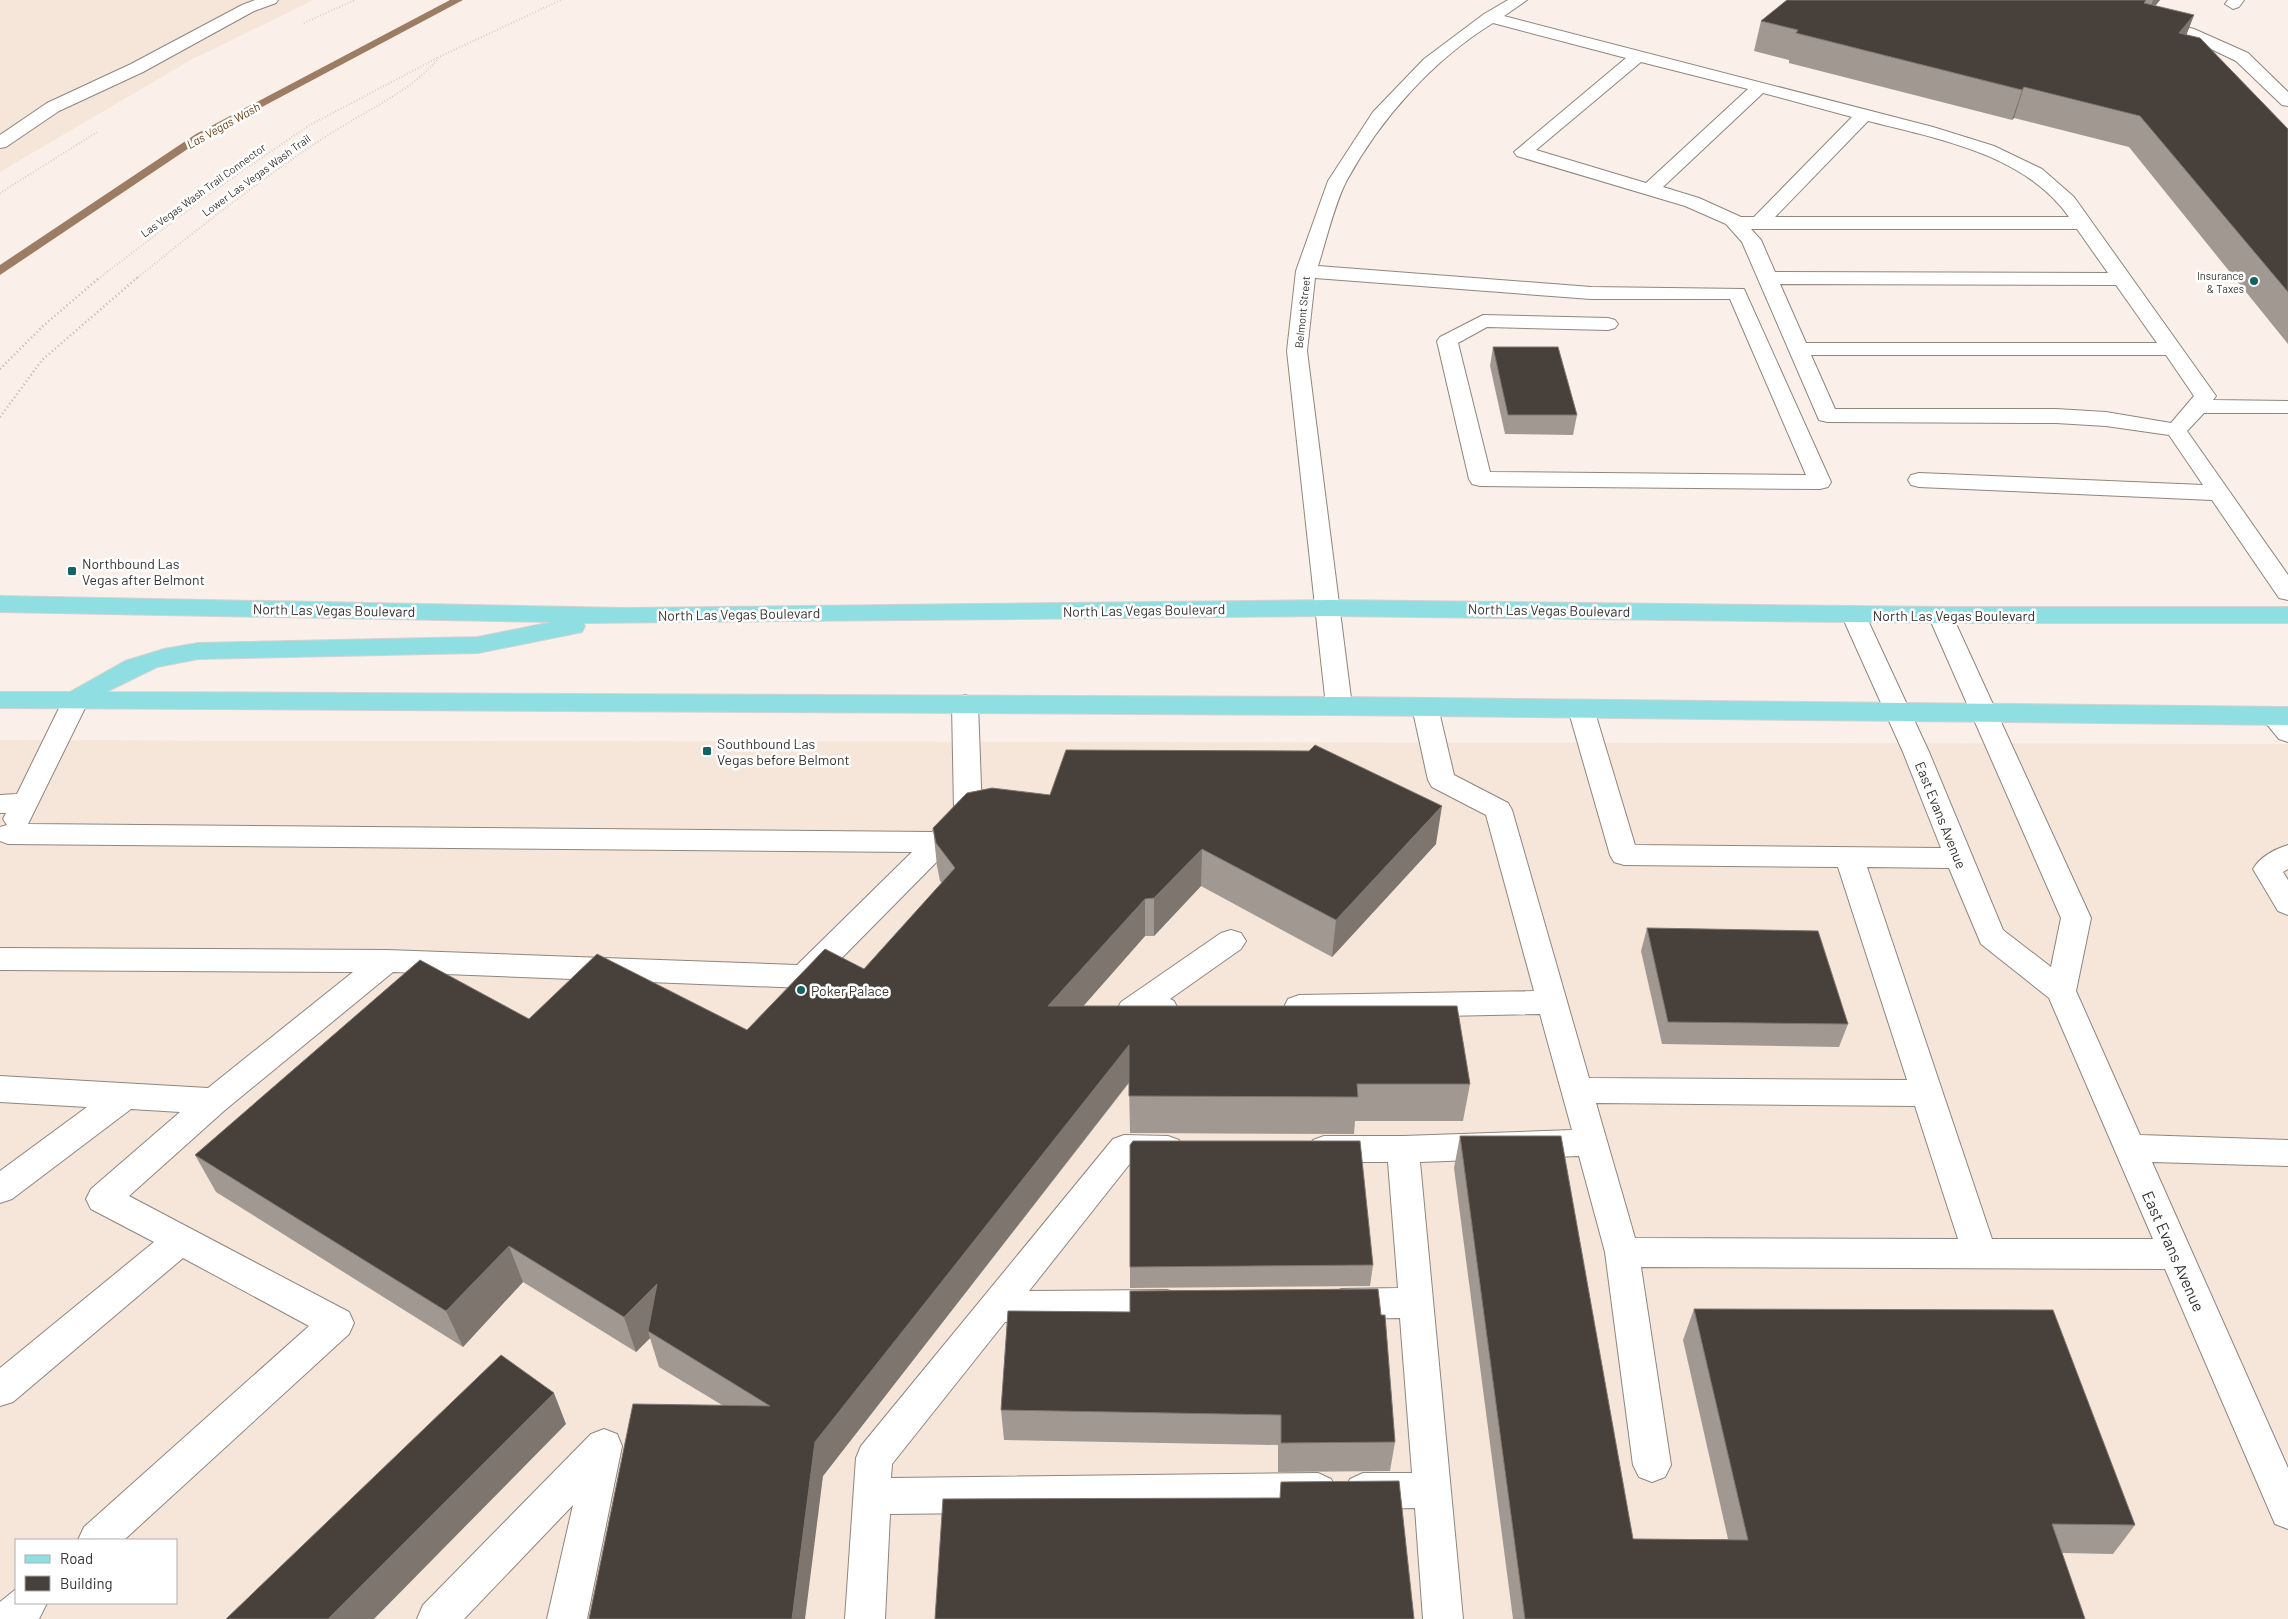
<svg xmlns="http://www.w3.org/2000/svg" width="2288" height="1619" font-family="Barlow,sans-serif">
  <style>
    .built { fill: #f6e6d9; fill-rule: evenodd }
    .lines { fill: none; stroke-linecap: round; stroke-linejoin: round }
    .stream { fill: #9c7d63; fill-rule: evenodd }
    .minor-casing { stroke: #8e867f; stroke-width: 2 }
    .major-casing { stroke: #d3d2d2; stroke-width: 2 }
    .path-far1 { stroke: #beb6b1; stroke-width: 2; stroke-dasharray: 0.5 2.5; stroke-linecap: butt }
    .path { stroke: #beb6b1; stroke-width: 2.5; stroke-dasharray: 1 3; stroke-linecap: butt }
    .minor { fill: #fff; fill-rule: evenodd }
    .major { fill: #8fdfe2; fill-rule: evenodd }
    .wall { fill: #a19892 }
    .shaded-wall { fill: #7d756e }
    .building { fill: #48403a; stroke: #7d756e }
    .poi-dot { fill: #126365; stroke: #fff; stroke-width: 2 }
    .labels { text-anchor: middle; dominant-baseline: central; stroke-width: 5; stroke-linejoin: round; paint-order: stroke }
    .far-street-label { font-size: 11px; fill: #373431; stroke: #fff }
    .far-poi-label { font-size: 11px; fill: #373431; stroke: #fff; text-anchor: end }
    .far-water-label { font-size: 12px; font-style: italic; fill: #6a4017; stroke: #fff }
    .poi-label { font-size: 14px; fill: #373431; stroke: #fff; text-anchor: start }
    .street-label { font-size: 14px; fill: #373431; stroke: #fff }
    .near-street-label { font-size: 16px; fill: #373431; stroke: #fff }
  </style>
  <rect width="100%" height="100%" fill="#faf0e9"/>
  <!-- built -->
  <path class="built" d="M 0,0 L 314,0 L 189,61 L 0,172 Z
    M 0,740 L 2288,744 L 2288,1619 L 0,1619 ZM 16,1540 L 176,1540 L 176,1603 L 16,1603 Z"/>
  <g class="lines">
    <!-- stream -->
    <path class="stream" d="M 450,0 L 463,0 L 204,138 L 0,275 L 0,265 L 196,134 Z"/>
    <!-- minor casing -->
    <g class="minor-casing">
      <path id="minor" d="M 255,0 L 278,0 L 276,3 L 254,11 L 143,72 L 59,111 L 6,147 L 0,148 L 0,135 L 47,103 L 131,64 L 242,5 Z
        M 1508,0 L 1527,0 L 1504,16 L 1933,127 L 1994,146 L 2042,169 L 2074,197 L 2216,396 L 2213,400 L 2288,401 L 2288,413 L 2204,413 L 2187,431 L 2288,575 L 2288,600 L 2279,598 L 2212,500 L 1919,487 L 1911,485 L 1908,480 L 1911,475 L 1919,473 L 2203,485 L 2169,435 L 2106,426 L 2056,423 L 1827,422 L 1819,420 L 1742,242 L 1726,224 L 1685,206 L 1517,156 L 1514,152 L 1626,58 L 1493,23 C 1433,60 1381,118 1347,180 C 1335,202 1326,241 1318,266 L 1591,287 L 1744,289 L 1831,482 L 1828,487 L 1820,489 L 1480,486 L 1472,484 L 1469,479 L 1437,341 L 1440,337 L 1483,315 L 1608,318 L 1615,320 L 1618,324 L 1615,328 L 1608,330 L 1487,327 L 1458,343 L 1490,472 L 1806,475 L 1730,299 L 1591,299 L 1315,278 L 1307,351 L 1352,706 L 1348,712 L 1339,715 L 1330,712 L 1326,706 L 1287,351 L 1296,271 L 1328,181 L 1373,112 L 1424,59 L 1484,14 ZM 1641,62 L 1748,89 L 1646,183 L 1536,150 ZM 1763,93 L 1852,117 L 1754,217 L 1741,217 L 1699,198 L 1663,187 ZM 1868,121 C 1938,139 2025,154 2069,217 L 1775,217 ZM 1751,229 L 2077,229 L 2108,273 L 1775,272 L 1761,240 ZM 1780,284 L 2116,285 L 2157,343 L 1806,343 ZM 1811,355 L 2166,355 L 2194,396 L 2171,423 L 2106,412 L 2056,409 L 1835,409 Z
        M 2228,0 L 2244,0 L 2239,7 L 2233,9 L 2225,4 Z
        M 2151,18 L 2194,29 L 2248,53 L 2288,92 L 2288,106 L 2282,105 L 2236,61 L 2182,35 L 2145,26 L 2143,23 Z
        M 1853,606 L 1862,609 L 1865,614 L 1929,752 L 2003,930 L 2051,967 L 2061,918 L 1928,615 L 1931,610 L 1940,607 L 1949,610 L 1952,615 L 2091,918 L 2076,991 L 2140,1135 L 2288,1140 L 2288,1166 L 2152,1162 L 2288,1468 L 2288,1529 L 2275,1524 L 2165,1269 L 1641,1267 L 1671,1465 L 1665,1477 L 1652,1482 L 1639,1477 L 1633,1465 L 1605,1252 L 1579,1156 L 1420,1162 L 1463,1619 L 1423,1619 L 1415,1508 L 1363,1509 L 1350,1503 L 1344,1491 L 1350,1479 L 1363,1473 L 1412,1473 L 1400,1318 L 1342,1319 L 1330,1315 L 1325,1304 L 1330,1293 L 1342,1289 L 1398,1288 L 1388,1162 L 1324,1162 L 1313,1158 L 1308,1149 L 1313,1140 L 1324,1136 L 1403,1136 L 1572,1130 L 1540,1014 L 1299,1019 L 1288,1015 L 1284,1007 L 1288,999 L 1299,995 L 1534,991 L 1486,815 L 1432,787 L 1428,780 L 1412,707 L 1416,701 L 1425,698 L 1434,701 L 1438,707 L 1454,775 L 1508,803 L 1512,810 L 1589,1078 L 1907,1080 L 1838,867 L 1624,865 L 1614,862 L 1610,855 L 1568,709 L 1572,703 L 1581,700 L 1590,703 L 1594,709 L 1635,845 L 1941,848 L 1903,752 L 1841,614 L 1844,609 ZM 1867,867 L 1949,868 L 1981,944 L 2049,998 L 2153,1239 L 1992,1239 ZM 1596,1103 L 1915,1106 L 1958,1239 L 1635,1238 Z
        M 76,692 L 85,694 L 89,700 L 28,824 L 932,832 L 954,810 L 952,704 L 956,698 L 965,695 L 974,698 L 978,704 L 982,813 L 978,820 L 815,985 L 804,988 L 393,972 L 225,1110 L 129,1196 L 349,1312 L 354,1323 L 349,1334 L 124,1540 L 78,1540 L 84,1527 L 309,1326 L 183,1258 L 13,1402 L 0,1406 L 0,1368 L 154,1242 L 91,1209 L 86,1199 L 91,1189 L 180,1112 L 131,1109 L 12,1199 L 0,1203 L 0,1171 L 87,1107 L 0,1102 L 0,1076 L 208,1088 L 353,972 L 0,970 L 0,948 L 387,950 L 797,965 L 912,852 L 8,844 L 0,841 L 0,827 L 7,825 L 3,819 L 6,813 L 0,813 L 0,795 L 17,794 L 63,700 L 67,694 Z
        M 2273,707 L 2282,710 L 2288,716 L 2288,742 L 2279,739 L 2260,716 L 2264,710 Z
        M 2288,845 L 2288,869 L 2283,872 L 2288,880 L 2288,915 L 2278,911 L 2253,869 C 2260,857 2275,849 2288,845 Z
        M 1231,930 L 1241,933 L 1246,941 L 1241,949 L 1170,999 L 1174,1001 L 1178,1009 L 1174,1017 C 1157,1023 1138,1024 1121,1018 L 1117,1010 L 1121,1002 L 1221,933 Z
        M 1124,1135 L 1168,1136 L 1179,1140 L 1184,1149 L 1179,1158 L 1168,1162 L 1132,1161 L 1029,1291 L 1167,1290 L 1179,1294 L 1184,1305 L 1179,1316 L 1167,1320 L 1005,1322 L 892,1464 L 891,1478 L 1318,1473 L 1331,1479 L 1337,1491 L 1331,1503 L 1318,1509 L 890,1514 L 885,1619 L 845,1619 L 856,1458 L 861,1446 L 1113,1139 Z
        M 604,1429 L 617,1434 L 622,1446 L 587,1619 L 547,1619 L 573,1505 L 464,1619 L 417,1619 L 423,1605 L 591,1434 Z
        M 16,1589 L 16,1603 L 47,1603 L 39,1619 L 0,1619 L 0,1602 Z"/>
    </g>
    <!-- major casing -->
    <g class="major-casing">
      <path id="major" d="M 0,596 L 626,608 L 1329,600 L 1940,607 L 2288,607 L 2288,623 L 1940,623 L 1329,616 L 583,623 L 585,626 L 582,632 L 478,653 L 198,659 L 157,667 L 106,692 L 1339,697 L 2288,707 L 2288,725 L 1339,715 L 0,708 L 0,692 L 70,692 L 125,661 L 164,649 L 198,643 L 478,637 L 552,622 L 0,612 Z"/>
    </g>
    <!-- path-far1 -->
    <path class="path-far1" d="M 304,23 L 355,0
      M 0,193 L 99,131
      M 98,279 L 205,197 L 308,126 L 439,57
      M 136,279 C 196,230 257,182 322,139 C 354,117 418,88 439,57 L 561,0"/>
    <!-- path -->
    <path class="path" d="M 0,369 L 42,327 L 100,277
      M 0,417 L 42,360 L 138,277"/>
    <!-- minor -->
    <use href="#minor" class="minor"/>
    <!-- major -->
    <use href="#major" class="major"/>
  </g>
  <!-- wall -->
  <path class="wall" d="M 1787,0 L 2160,0 L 2155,6 L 2194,15 L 2186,35 L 2288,129 L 2288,344 L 2129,147 L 2014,118 L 2012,120 L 1789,63 L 1789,60 L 1754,51 L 1761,21 Z
    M 1493,347 L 1577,415 L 1573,435 L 1505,434 L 1490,366 Z
    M 933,828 L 1436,844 L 1332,957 L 1201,886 L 1154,936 L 1145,936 L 1083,1006 L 1470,1084 L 1463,1121 L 1355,1121 L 1354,1134 L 1130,1133 L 1129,1083 L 823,1476 L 722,1405 L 659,1367 L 650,1338 L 636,1352 L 523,1282 L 463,1347 L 216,1192 L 195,1155 L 529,1019 L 747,1030 L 864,969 L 942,883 L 940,881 L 937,866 Z
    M 1647,928 L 1848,1024 L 1839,1047 L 1662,1044 L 1641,951 Z
    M 1460,1136 L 1633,1539 L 1728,1539 L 1683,1340 L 1694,1309 L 2135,1525 L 2113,1554 L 2062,1553 L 2085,1619 L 1513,1619 L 1454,1168 Z
    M 1130,1145 L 1373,1265 L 1370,1286 L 1130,1288 Z
    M 1008,1311 L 1395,1442 L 1390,1471 L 1278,1472 L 1278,1445 L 1004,1440 L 1001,1410 Z"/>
  <!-- shaded-wall -->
  <path class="shaded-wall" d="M 2153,0 L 2160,0 L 2147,16 Z
    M 2194,15 L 2183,44 L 2179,33 Z
    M 2024,87 L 2014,118 L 2012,120 L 2022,90 Z
    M 1442,806 L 1436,844 L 1332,957 L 1336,920 Z
    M 1202,849 L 1201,886 L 1154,936 L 1154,898 Z
    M 1145,899 L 1145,936 L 1050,1044 L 1048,1006 Z
    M 1129,1045 L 1129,1082 L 823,1476 L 805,1619 L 792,1619 L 815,1442 Z
    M 509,1246 L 523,1282 L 463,1347 L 446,1311 Z
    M 657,1284 L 648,1331 L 650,1338 L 636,1352 L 624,1317 Z
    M 554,1393 L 566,1424 L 374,1619 L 328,1619 Z"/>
  <!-- building -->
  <path class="building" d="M 1787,0 L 2146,0 L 2144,3 L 2194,15 L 2179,33 L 2200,38 L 2288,129 L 2288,292 L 2140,116 L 2024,87 L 2022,90 L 1796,33 L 1798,30 L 1761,21 Z
    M 1493,347 L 1558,347 L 1577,415 L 1508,415 Z
    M 1315,745 L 1442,806 L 1336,920 L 1202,849 L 1154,898 L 1145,899 L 1048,1006 L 1457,1006 L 1470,1084 L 1357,1084 L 1358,1097 L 1129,1096 L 1129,1045 L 815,1442 L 792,1619 L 589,1619 L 633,1404 L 770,1406 L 648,1331 L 657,1284 L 624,1317 L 509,1246 L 446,1311 L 195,1155 L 420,960 L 529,1019 L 597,954 L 747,1030 L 825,949 L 864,969 L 955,868 L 936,843 L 933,828 L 967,793 L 992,788 L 1050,795 L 1066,750 L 1309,751 Z
    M 1647,928 L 1818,931 L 1848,1024 L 1668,1022 Z
    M 1460,1136 L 1561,1136 L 1633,1539 L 1748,1540 L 1694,1309 L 2053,1310 L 2135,1525 L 2052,1524 L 2085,1619 L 1525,1619 Z
    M 1133,1141 L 1360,1141 L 1373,1265 L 1130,1267 L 1130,1145 Z
    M 1378,1289 L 1381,1315 L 1385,1315 L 1395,1442 L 1281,1443 L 1281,1415 L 1001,1410 L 1008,1311 L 1130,1312 L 1130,1291 Z
    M 501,1355 L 554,1393 L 328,1619 L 226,1619 Z
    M 1399,1481 L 1414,1619 L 935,1619 L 943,1499 L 1280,1498 L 1281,1482 Z"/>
  <!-- markers -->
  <g class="poi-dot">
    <circle cx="2254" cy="281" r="5"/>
    <rect x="67" y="566" width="10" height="10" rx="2.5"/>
    <rect x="702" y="746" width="10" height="10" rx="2.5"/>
    <circle cx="801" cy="990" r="5"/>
  </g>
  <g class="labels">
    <!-- far-street labels -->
    <g class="far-street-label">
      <text transform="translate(256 175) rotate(-36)">Lower Las Vegas Wash Trail</text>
      <text transform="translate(203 190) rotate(-36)">Las Vegas Wash Trail Connector</text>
      <text transform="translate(1302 312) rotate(-84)">Belmont Street</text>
    </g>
    <!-- far-poi labels -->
    <g class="far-poi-label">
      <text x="2244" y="275">Insurance<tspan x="2244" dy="13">&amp; Taxes</tspan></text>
    </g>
    <!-- far-water labels -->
    <g class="far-water-label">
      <text transform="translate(223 125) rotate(-29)">Las Vegas Wash</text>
    </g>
    <!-- poi labels -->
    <g class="poi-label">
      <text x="82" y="563">Northbound Las<tspan x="82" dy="16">Vegas after Belmont</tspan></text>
      <text x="717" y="743">Southbound Las<tspan x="717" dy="16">Vegas before Belmont</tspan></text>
      <text x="811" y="990">Poker Palace</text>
    </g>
    <!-- street labels -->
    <g class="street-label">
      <text transform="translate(334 610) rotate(1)">North Las Vegas Boulevard</text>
      <text transform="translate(1144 610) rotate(-1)">North Las Vegas Boulevard</text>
      <text transform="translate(1549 610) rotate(1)">North Las Vegas Boulevard</text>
      <text transform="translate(739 614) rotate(-1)">North Las Vegas Boulevard</text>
      <text x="1954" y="615">North Las Vegas Boulevard</text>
      <text transform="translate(1941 815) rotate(68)">East Evans Avenue</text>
    </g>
    <!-- near-street labels -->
    <g class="near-street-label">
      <text transform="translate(2174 1251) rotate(66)">East Evans Avenue</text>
    </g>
  </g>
  <!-- legend -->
  <rect x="15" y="1539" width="162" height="65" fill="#ffffff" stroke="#afaead"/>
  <rect x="25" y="1555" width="25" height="8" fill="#8fdfe2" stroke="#afaead"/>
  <text x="60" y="1564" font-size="15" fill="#373431">Road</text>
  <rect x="25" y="1576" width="25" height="15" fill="#48403a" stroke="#afaead"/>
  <text x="60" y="1589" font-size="15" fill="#373431">Building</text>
</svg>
